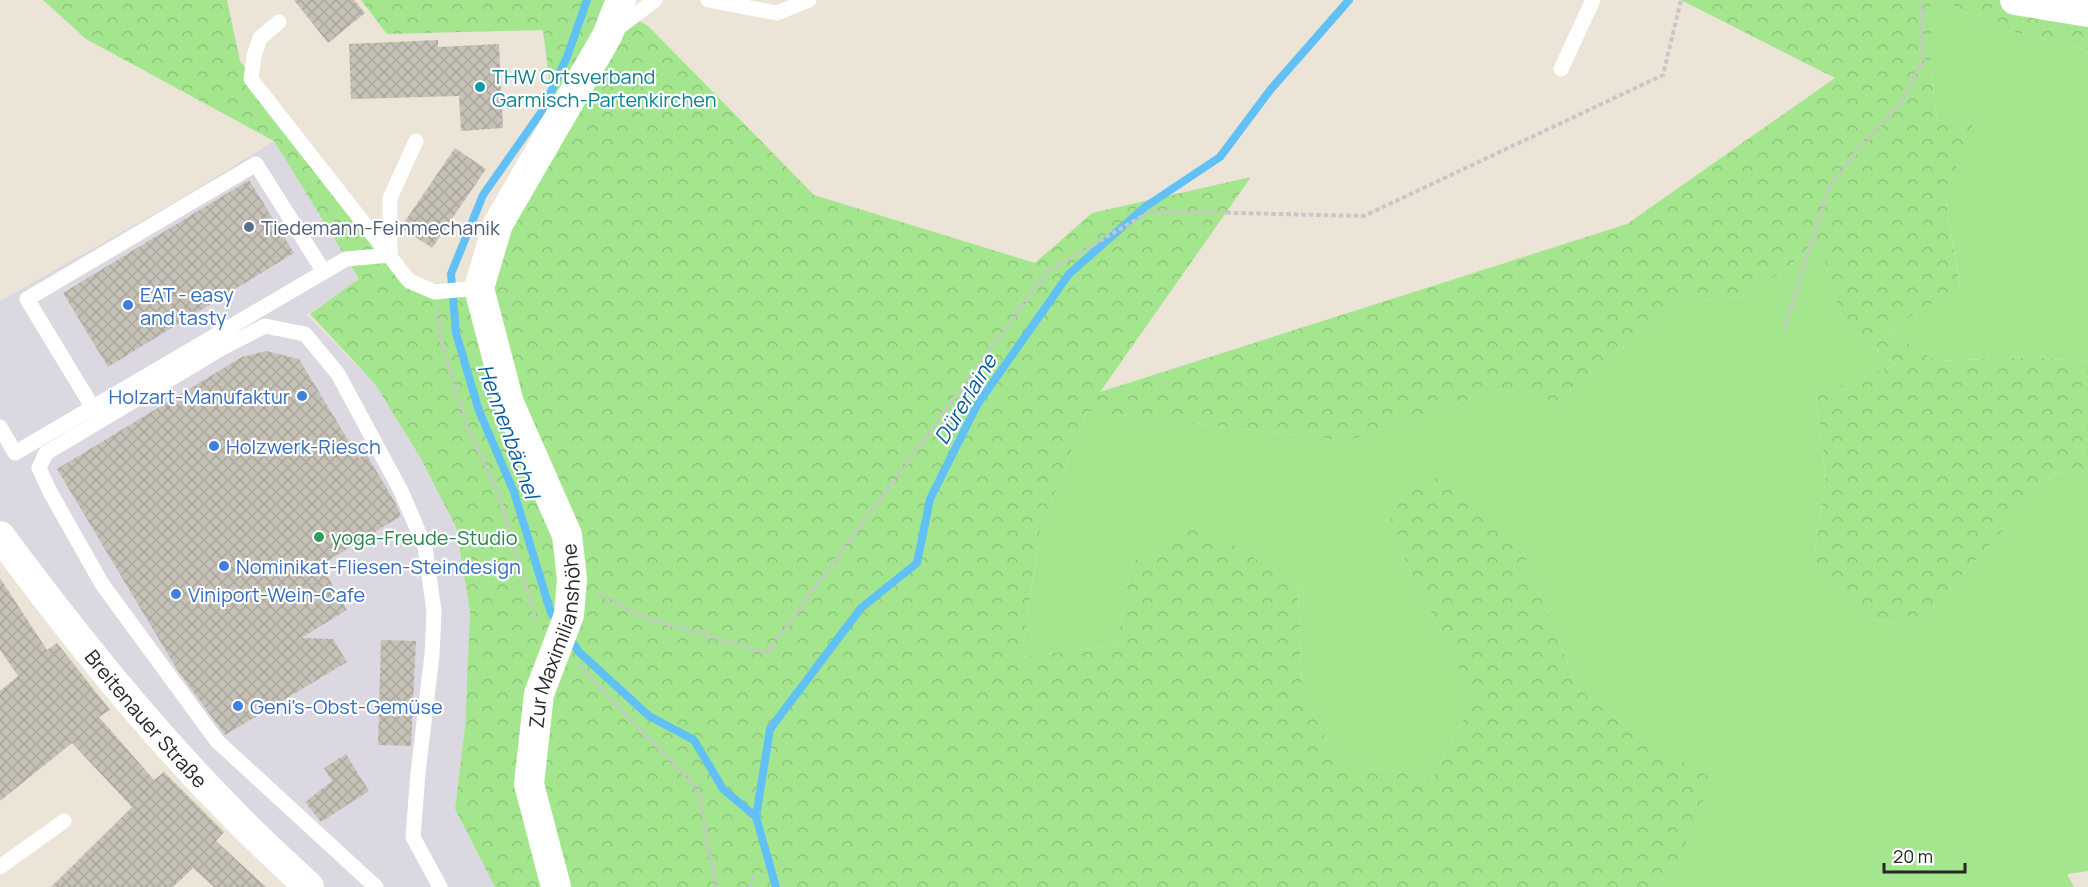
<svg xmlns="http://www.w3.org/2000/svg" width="2088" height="887" font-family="Manrope,sans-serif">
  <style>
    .industrial { fill: #dcd8e2 }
    .green { fill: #a4e68e }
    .forest { fill: url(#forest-crowns) }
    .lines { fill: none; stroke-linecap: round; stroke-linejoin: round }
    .stream { stroke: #61c1f6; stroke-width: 8 }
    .building { fill: url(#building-cross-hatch) }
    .path { stroke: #c7c7c7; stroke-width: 4; stroke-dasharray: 4.5 3; stroke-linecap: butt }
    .service { stroke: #fff; stroke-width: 15 }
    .minor { stroke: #fff; stroke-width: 30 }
    .culture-dot { fill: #0f9aa8; stroke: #fff; stroke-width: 2 }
    .service-dot { fill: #5c6f8a; stroke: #fff; stroke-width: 2 }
    .shop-dot { fill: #3f7fe0; stroke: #fff; stroke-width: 2 }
    .leisure-dot { fill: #2e9e5b; stroke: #fff; stroke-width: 2 }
    .labels { text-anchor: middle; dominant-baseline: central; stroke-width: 4.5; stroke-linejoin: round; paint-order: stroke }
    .culture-label { font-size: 20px; fill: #0d838f; stroke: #fff; text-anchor: start }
    .service-label { font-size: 20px; fill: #4e5e75; stroke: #fff; text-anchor: start }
    .shop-label { font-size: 20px; fill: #366cbe; stroke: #fff; text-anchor: start }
    .leisure-label { font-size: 20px; fill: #27864d; stroke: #fff; text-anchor: start }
    .street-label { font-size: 20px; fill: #272727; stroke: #fff }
    .water-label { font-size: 21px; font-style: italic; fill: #045b9d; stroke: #fff }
  </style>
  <defs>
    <pattern id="forest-crowns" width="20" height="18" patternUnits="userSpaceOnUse" patternTransform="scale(1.5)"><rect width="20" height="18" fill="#a4e68e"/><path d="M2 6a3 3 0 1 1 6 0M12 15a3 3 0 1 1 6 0" fill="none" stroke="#8dc57a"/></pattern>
    <pattern id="building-cross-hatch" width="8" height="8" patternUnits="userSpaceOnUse" patternTransform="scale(1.5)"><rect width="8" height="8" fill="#c6c1b7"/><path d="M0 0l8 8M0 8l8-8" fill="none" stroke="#aaa69d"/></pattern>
  </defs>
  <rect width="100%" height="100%" fill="#ebe4d7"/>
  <!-- industrial -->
  <path class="industrial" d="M 274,141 L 359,280 L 307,315 L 375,384 L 420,457 L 456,527 L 470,612 L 465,727 L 455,809 L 495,887 L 309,887 L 0,535 L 0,301 L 181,199 Z"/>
  <!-- green -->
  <path class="green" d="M 1931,0 L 1944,0 L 1988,26 L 2088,50 L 2088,362 L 2033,357 L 1936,361 L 1887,331 L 1960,285 L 1945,197 L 1972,124 L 1937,120 L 1931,69 Z
    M 1819,243 L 1844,324 L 1896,365 L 1816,396 L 1826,479 L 1813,560 L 1874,619 L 1915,628 L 2055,472 L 2088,478 L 2088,871 L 2067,874 L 2074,887 L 1657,887 L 1680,856 L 1633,732 L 1577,687 L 1521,547 L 1398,546 L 1474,699 L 1432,778 L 1338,762 L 1302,691 L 1298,587 L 1132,561 L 1117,645 L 1021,657 L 1040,531 L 1087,411 L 1347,441 L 1501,389 L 1557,402 L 1677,302 L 1749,296 Z"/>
  <!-- forest -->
  <path class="forest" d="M 43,0 L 227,0 L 240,61 L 409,281 L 479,288 L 555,128 L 543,30 L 387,34 L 361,0 L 605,0 L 648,26 L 814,195 L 1035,263 L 1092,213 L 1251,177 L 1100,392 L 1627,224 L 1835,78 L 1681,0 L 1931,0 L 1931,69 L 1937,120 L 1973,124 L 1945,197 L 1960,286 L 1887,331 L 1936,361 L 2033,357 L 2088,362 L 2088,478 L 2055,472 L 1915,628 L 1874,619 L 1813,560 L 1826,479 L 1816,395 L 1896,365 L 1844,324 L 1819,243 L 1749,296 L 1677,302 L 1557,402 L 1501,389 L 1347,441 L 1087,411 L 1040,531 L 1021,657 L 1117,645 L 1132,561 L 1201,524 L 1298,587 L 1302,691 L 1338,762 L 1432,778 L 1474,699 L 1398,546 L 1386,501 L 1443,475 L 1521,547 L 1577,687 L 1633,732 L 1712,779 L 1680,856 L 1657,887 L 495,887 L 455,809 L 465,727 L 470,612 L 456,527 L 420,457 L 375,384 L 310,314 L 359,279 L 274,141 L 86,39 Z
    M 1944,0 L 2088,0 L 2088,50 L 1988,26 Z"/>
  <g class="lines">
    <!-- stream -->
    <path class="stream" d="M 560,625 L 551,613 L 514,492 L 479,411 L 456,333 L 451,274 L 483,195 L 542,111 L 567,57 L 587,0
      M 569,637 L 579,652 L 649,716 L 694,740 L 723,789 L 756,817
      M 776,887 L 756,817 L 770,729 L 861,608 L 917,563 L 930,499 L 977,405 L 1069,274 L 1145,207 L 1220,157 L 1271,89 L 1349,0"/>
  </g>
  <!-- building -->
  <path class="building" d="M 294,0 L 354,0 L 365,13 L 328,43 Z
    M 438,40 L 438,47 L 499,44 L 503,128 L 461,131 L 459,96 L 351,99 L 349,44 Z
    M 455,148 L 486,169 L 432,248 L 401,227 Z
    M 249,180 L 294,253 L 108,367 L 63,293 Z
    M 266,351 L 299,359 L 359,458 L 366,454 L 395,502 L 401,516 L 321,565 L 347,610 L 301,638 L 333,639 L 347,662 L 225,735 L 178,671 L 57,469 L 242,357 Z
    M 0,578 L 47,650 L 57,643 L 110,710 L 99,717 L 154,780 L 164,772 L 224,832 L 216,841 L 266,887 L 214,887 L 193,868 L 173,887 L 51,887 L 132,807 L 72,743 L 0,801 L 0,691 L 18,676 L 0,650 Z
    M 381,640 L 416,641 L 411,746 L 378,745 Z
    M 346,754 L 369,791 L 321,822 L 305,802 L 332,781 L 324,768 Z"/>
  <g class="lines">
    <!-- path -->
    <path class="path" d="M 437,311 L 441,339 L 466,424 L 498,493 L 536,620
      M 1784,329 L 1829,187 L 1860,147 L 1901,103 L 1923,60 L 1921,0
      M 599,594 L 643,617 L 767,653 L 1048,271 L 1151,211 L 1364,216 L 1663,75 L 1681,0
      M 578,665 L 698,789 L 716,887
      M 749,887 L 756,874"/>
    <!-- service -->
    <path class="service" d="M 708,0 L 777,13 L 809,0
      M 279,22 L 260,38 L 254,56 L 251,79 L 409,281 L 435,292 L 479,288
      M 614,31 L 655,0
      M 1561,69 L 1593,0
      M 93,408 L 27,299 L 256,164 L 324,272
      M 0,427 L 15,453 L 346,259 L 390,255 L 390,198 L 416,141
      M 0,867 L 64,821
      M 376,887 L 217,741 L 102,584 L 50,492 L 39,468 L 46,453 L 222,348 L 265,326 L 305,334 L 338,374 L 401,491 L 425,547 L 434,611 L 432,655 L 418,773 L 413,837 L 440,887"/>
    <!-- minor -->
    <g class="minor">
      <path d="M 2015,0 L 2088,12"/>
      <path id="s1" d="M 0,536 C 73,634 150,731 237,818 C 260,842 285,864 309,887"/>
      <path id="s2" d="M 556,887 L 529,784 L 539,694 L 569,615 L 572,579 L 567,535 L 509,403 L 479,288 L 498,224 L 607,36 L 621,0"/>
    </g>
  </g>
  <!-- markers -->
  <circle class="culture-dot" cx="480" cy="87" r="6"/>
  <circle class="service-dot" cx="249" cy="227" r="6"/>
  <g class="shop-dot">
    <circle cx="128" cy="305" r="6"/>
    <circle cx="302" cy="396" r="6"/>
    <circle cx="214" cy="446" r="6"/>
    <circle cx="224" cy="566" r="6"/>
    <circle cx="176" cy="594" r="6"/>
    <circle cx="238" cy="706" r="6"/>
  </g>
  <circle class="leisure-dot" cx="319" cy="537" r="6"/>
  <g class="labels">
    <!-- culture labels -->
    <g class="culture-label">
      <text x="492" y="76">THW Ortsverband<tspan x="492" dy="23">Garmisch-Partenkirchen</tspan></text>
    </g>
    <!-- service labels -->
    <g class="service-label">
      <text x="261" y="227">Tiedemann-Feinmechanik</text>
    </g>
    <!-- shop labels -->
    <g class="shop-label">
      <text x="140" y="294">EAT - easy<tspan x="140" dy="23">and tasty</tspan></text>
      <text x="290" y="396" text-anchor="end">Holzart-Manufaktur</text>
      <text x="226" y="446">Holzwerk-Riesch</text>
      <text x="236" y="566">Nominikat-Fliesen-Steindesign</text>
      <text x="188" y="594">Viniport-Wein-Cafe</text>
      <text x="250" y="706">Geni's-Obst-Gemüse</text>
    </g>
    <!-- leisure labels -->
    <g class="leisure-label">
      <text x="331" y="537">yoga-Freude-Studio</text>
    </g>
    <!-- street labels -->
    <g class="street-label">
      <text stroke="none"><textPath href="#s2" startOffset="258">Zur Maximilianshöhe</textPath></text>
      <text stroke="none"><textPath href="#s1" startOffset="234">Breitenauer Straße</textPath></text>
    </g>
    <!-- water labels -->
    <g class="water-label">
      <text transform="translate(965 399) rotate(-59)">Dürerlaine</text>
      <text transform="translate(509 431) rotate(70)">Hennenbächel</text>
    </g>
  </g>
  <!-- scale -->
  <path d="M1884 863v9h81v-9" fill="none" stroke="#272727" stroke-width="3"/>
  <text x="1893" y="863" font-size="18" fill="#272727" stroke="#ffffff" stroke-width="4.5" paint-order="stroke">20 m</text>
</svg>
